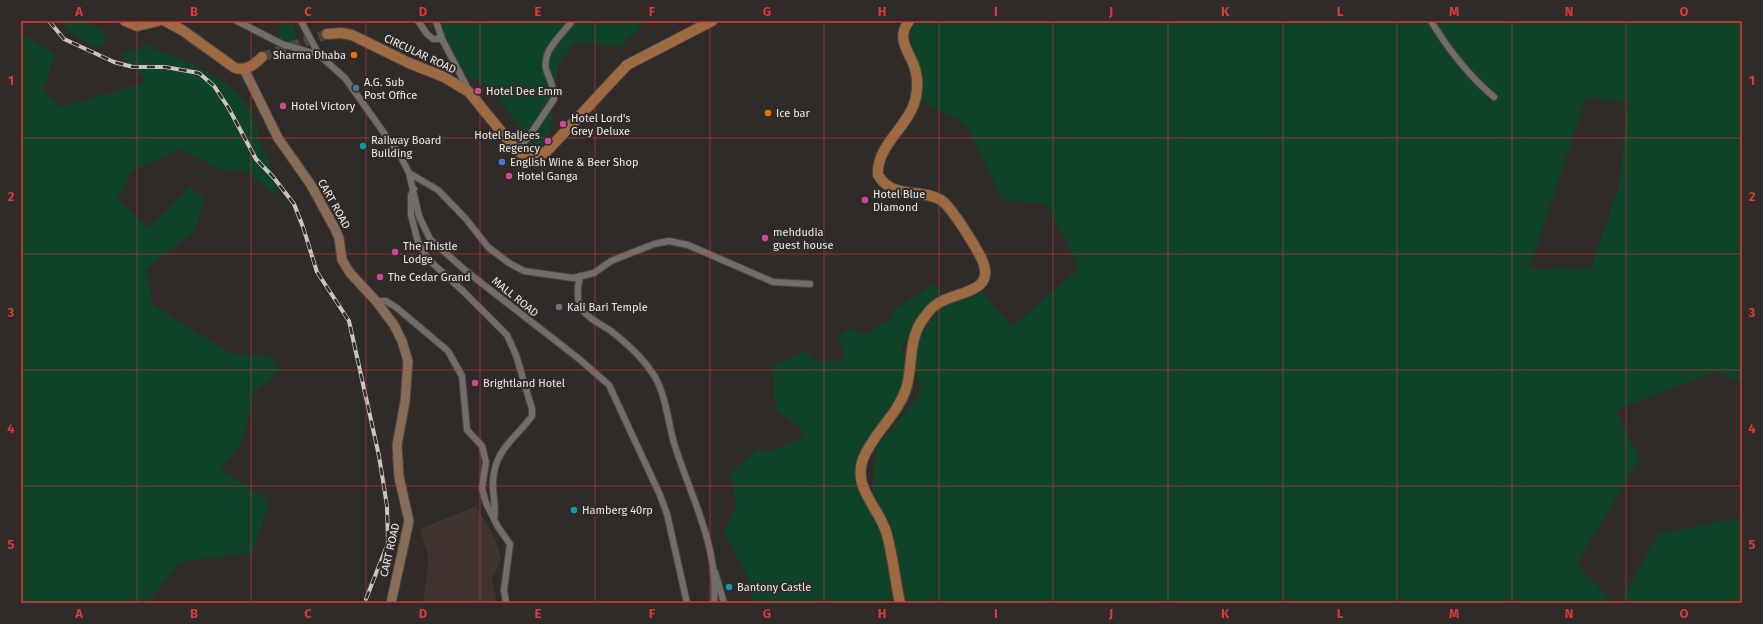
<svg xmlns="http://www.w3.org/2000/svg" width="1763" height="624" font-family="'Fira Sans',sans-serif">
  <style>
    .built { fill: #3f342e }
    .green { fill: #0e4328; fill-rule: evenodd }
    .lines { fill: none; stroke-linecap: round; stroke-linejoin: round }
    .primary-tunnel { stroke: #4c4845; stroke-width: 10; stroke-dasharray: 10 5; stroke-linecap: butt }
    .minor-casing { stroke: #4b4645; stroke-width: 8 }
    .secondary-casing { stroke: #4b4645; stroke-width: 11 }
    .primary-casing { stroke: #4b4645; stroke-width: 12 }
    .minor { stroke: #736d69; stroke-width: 6 }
    .secondary { stroke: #886c55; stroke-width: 9 }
    .primary { stroke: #9c6b41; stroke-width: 10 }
    .rail-casing { stroke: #c9c5c4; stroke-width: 4 }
    .rail { stroke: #302b28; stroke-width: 2.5; stroke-dasharray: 8; stroke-linecap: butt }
    .grid { fill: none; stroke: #d83b3b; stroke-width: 1; stroke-opacity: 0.55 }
    .food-dot { fill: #e8710a; stroke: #302b28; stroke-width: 1.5 }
    .service-dot { fill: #5c6f8a; stroke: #302b28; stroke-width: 1.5 }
    .hotel-dot { fill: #d1479c; stroke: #302b28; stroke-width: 1.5 }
    .culture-dot { fill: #0f9aa8; stroke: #302b28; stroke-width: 1.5 }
    .shop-dot { fill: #3f7fe0; stroke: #302b28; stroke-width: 1.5 }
    .worship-dot { fill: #6b7280; stroke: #302b28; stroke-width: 1.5 }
    .labels { text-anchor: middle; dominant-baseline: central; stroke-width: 4; stroke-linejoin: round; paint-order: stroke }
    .street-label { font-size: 11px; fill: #ede9e8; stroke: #302b28 }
    .poi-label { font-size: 11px; fill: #ede9e8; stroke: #302b28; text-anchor: start }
    .neatline { fill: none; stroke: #d83b3b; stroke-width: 1.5 }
    .grid-label { font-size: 13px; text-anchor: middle; font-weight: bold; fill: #d83b3b }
  </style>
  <rect width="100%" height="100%" fill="#302b28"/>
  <!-- built -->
  <path class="built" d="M 476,506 L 495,538 L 501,559 L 492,578 L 497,603 L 423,603 L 428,566 L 427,551 L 420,529 Z"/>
  <!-- green -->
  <path class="green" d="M 59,21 L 86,21 L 105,33 L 104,46 C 88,50 70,31 59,21 Z
    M 279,21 L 292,21 L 294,28 L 296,43 L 279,39 Z
    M 430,21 L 647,21 L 620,46 L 575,42 L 558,65 L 550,133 L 543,145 L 532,144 L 492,89 L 450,66 Z
    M 917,21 L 1742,21 L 1742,383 L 1717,371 L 1616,410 L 1640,459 L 1576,564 L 1614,603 L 907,603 L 893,530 L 872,490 L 877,446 L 921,393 L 909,349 L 942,306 L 902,346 L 912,389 L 867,445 L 860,488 L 883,533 L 892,603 L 753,603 L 746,574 L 724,532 L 736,505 L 730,473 L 759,449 L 768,452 L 804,437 L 801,428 L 776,410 L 772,366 L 807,351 L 814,361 L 841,361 L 845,352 L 837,338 L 852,328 L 862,336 L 894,317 L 891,312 L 934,284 L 945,303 L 980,290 L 1012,327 L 1080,268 L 1046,204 L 1002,199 L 966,124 L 918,99 L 911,33 ZM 1586,98 L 1628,101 L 1619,186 L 1591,268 L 1529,269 Z
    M 21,33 L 55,55 L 43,90 L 59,107 L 105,95 L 147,81 L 120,54 L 146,45 C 179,59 232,76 250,110 C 256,120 258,136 262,147 C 269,163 278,179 276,196 L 248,172 L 216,168 L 181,149 L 132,171 L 117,199 L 149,228 L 190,187 L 205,199 L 194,231 L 146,269 L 153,305 L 232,354 L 270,356 L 280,371 L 255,391 L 241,444 L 220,469 L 269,501 L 253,552 L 180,562 L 148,603 L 21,603 Z
    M 1742,517 L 1742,603 L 1620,603 L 1658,534 Z"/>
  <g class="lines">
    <!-- primary-tunnel -->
    <path class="primary-tunnel" d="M 262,57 L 327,34"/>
    <!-- minor casing -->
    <g class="minor-casing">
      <path id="minor" d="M 237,21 L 282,44 L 319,55
        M 301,21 L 319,55 L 345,78 L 401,157 L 409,173 L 419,216 L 430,239 L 466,271 L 578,358 L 609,385 L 660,495 L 667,514 L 687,603
        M 418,21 L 427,34 L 433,39 L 438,39 L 441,35
        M 436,21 L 442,39 L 469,91
        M 1431,21 C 1448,49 1469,76 1494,97
        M 517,151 L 530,135 L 554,99 C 555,88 549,79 546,69 C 542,50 562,35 572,21
        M 409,173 L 438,190 L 466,219 L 488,247 L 509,263 L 524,271 L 573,278 L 594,273 L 611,261 L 654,244 L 669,241 L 688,245 L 773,282 L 810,284
        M 414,189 L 411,195 L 411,215 L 418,242 L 423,251 L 430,261 L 464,292 L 507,335 L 516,355 L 532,409 L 532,416 C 515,439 494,450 493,482 C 492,494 497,506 494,519
        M 580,276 C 578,286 576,297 580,306 C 585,317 601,324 611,331 C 625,342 641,356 651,371 C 666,391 667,419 674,443 C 690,495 719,546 714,603
        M 376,301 L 386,301 L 397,308 L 448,351 L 462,376 L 467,430 L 482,446 L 486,462 L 482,488 L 486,503 L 498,527 L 510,544 L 504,590 L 506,603
        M 715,572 L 724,603"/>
    </g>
    <!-- secondary casing -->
    <g class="secondary-casing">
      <path id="secondary" d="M 244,69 L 278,138 L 311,185 L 334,227 L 339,238 L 342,260 L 350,273 L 376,301 L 394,325 L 402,341 L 408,361 L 405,402 L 397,445 L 399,477 L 409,521 L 391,603"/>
    </g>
    <!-- primary casing -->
    <g class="primary-casing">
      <path id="primary" d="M 125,21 L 137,26 L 158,21
        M 165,21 L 182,30 L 235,68 C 247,71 254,65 262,57
        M 327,34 L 341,33 L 352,35 L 409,63 L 444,77 L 469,92 L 517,151 L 529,158 L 536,158 L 547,151 L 627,65 L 712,21
        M 900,603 C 895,580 893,557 887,535 C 881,509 852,489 863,459 C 873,433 897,416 906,389 C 913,367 908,343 921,322 C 926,315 930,308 937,304 C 955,291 995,294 983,262 C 978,250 951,206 941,200 C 921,188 893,200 878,175 C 876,144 911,126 916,96 C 918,86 917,73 913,63 C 906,48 897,37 909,21"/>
    </g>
    <!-- minor -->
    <use href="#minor" class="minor"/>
    <!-- secondary -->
    <use href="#secondary" class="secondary"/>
    <!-- primary -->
    <use href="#primary" class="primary"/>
    <!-- rail casing -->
    <g class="rail-casing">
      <path id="rail" d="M 49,21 L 64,39 L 114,62 L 133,67 L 165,67 L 199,73 L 214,86 L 228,107 L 256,159 L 274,178 L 294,204 L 303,227 L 317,272 L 349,321 L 379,456 L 387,506 L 388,543 L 366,599"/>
    </g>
    <!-- rail -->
    <use href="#rail" class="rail"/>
  </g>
  <!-- grid -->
  <path class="grid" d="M 137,21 L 137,603M 251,21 L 251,603M 366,21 L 366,603M 480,21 L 480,603M 595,21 L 595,603M 710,21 L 710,603M 824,21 L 824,603M 939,21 L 939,603M 1053,21 L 1053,603M 1168,21 L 1168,603M 1283,21 L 1283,603M 1397,21 L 1397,603M 1512,21 L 1512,603M 1626,21 L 1626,603M 21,138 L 1742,138M 21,254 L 1742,254M 21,370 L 1742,370M 21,486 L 1742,486"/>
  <!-- markers -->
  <g class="food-dot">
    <circle cx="354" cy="55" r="4"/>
    <circle cx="768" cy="113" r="4"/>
  </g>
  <circle class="service-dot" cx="356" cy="88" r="4"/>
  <g class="hotel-dot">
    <circle cx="478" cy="91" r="4"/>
    <circle cx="283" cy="106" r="4"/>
    <circle cx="563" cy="124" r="4"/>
    <circle cx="548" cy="141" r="4"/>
    <circle cx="509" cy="176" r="4"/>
    <circle cx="865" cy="200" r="4"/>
    <circle cx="765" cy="238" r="4"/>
    <circle cx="395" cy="252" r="4"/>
    <circle cx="380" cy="277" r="4"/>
    <circle cx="475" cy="383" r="4"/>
  </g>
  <g class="culture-dot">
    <circle cx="363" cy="146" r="4"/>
    <circle cx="574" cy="510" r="4"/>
    <circle cx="729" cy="587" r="4"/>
  </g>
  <circle class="shop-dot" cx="502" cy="162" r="4"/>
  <circle class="worship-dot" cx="559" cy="307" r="4"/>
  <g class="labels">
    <!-- street labels -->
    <g class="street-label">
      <text transform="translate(420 54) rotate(25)">CIRCULAR ROAD</text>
      <text transform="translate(334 204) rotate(61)">CART ROAD</text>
      <text transform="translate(515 297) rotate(39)">MALL ROAD</text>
      <text transform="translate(390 550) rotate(-77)">CART ROAD</text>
    </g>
    <!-- poi labels -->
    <g class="poi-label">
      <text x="346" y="55" text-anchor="end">Sharma Dhaba</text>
      <text x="364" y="82">A.G. Sub<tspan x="364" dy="13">Post Office</tspan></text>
      <text x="486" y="91">Hotel Dee Emm</text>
      <text x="291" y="106">Hotel Victory</text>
      <text x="776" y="113">Ice bar</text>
      <text x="571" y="118">Hotel Lord's<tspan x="571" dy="13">Grey Deluxe</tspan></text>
      <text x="540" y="135" text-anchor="end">Hotel Baljees<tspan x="540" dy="13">Regency</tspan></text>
      <text x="371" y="140">Railway Board<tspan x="371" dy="13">Building</tspan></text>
      <text x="510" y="162">English Wine &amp; Beer Shop</text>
      <text x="517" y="176">Hotel Ganga</text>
      <text x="873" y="194">Hotel Blue<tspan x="873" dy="13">Diamond</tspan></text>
      <text x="773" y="232">mehdudia<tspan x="773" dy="13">guest house</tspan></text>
      <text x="403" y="246">The Thistle<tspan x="403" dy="13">Lodge</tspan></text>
      <text x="388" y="277">The Cedar Grand</text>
      <text x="567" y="307">Kali Bari Temple</text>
      <text x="483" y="383">Brightland Hotel</text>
      <text x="582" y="510">Hamberg 40rp</text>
      <text x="737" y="587">Bantony Castle</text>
    </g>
  </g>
  <!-- border -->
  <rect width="1763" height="624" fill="none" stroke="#302b28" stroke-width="44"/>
  <rect x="22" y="22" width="1719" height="580" class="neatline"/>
  <g class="grid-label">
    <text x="79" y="16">A</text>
    <text x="194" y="16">B</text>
    <text x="308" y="16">C</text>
    <text x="423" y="16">D</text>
    <text x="538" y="16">E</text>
    <text x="652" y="16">F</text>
    <text x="767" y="16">G</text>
    <text x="882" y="16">H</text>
    <text x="996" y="16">I</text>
    <text x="1111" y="16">J</text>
    <text x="1225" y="16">K</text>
    <text x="1340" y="16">L</text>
    <text x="1454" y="16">M</text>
    <text x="1569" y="16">N</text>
    <text x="1684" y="16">O</text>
    <text x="11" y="85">1</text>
    <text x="1752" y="85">1</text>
    <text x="11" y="201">2</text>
    <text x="1752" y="201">2</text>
    <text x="11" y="317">3</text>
    <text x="1752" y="317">3</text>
    <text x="11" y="433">4</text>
    <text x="1752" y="433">4</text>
    <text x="11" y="549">5</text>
    <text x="1752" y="549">5</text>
    <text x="79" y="618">A</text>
    <text x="194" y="618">B</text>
    <text x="308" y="618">C</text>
    <text x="423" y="618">D</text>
    <text x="538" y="618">E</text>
    <text x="652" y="618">F</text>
    <text x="767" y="618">G</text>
    <text x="882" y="618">H</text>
    <text x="996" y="618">I</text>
    <text x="1111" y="618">J</text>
    <text x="1225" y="618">K</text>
    <text x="1340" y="618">L</text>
    <text x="1454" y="618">M</text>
    <text x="1569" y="618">N</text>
    <text x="1684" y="618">O</text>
  </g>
</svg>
